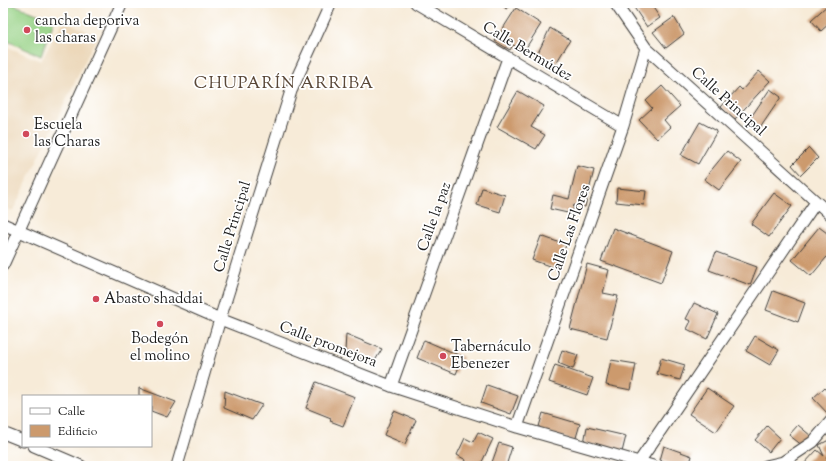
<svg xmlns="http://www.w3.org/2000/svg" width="834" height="469" font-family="'Sorts Mill Goudy',serif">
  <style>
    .built { fill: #ecd8ba }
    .green { fill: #97d286; stroke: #5a7751 }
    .building { fill: #cc9a6d }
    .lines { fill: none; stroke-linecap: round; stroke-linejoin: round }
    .street-casing { stroke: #3d3b38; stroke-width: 13 }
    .street { stroke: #fff; stroke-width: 11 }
    .poi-dot { fill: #d1495b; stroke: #fff; stroke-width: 1.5 }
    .labels { text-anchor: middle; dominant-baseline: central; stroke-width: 3.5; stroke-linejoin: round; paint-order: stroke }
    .poi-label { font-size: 15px; fill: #1c1c1c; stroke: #fff; text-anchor: start }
    .street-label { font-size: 15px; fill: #1c1c1c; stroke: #fff }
    .quarter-label { font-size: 17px; letter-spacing: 1px; fill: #5a4838; stroke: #fff }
  </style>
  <rect width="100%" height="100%" fill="#fff"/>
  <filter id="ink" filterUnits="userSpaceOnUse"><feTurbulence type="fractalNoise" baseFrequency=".025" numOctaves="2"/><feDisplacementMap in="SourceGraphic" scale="8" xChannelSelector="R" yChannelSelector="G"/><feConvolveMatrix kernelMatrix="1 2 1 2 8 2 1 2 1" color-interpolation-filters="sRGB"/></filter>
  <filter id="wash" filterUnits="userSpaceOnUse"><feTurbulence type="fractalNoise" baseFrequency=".012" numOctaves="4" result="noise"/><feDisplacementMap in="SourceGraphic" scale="16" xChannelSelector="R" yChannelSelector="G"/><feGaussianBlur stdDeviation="0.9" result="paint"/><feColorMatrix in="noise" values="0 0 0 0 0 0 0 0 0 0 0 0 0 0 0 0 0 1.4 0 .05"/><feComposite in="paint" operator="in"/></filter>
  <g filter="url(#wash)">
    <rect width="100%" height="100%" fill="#f7ebd8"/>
    <!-- built -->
    <path class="built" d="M 64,20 L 97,36 L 13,211 L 3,207 L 3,45 L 41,61 Z"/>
    <!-- green -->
    <path class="green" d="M 3,3 L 10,3 L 54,21 L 41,56 L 3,39 Z"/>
    <g id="blocks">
      <!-- building -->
      <path class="building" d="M 501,3 L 515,3 L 506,9 Z
        M 631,3 L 650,3 L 660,18 L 647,27 Z
        M 830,3 L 831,3 L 831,22 L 821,31 L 811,20 Z
        M 516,8 L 541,24 L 524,51 L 513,45 L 510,50 L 495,41 Z
        M 674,17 L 684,34 L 666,48 L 653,32 Z
        M 550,28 L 570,40 L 552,70 L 535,59 Z
        M 759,71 L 770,81 L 734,120 L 721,107 L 739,87 L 742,90 Z
        M 662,86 L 680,106 L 664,120 L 670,127 L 657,139 L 639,120 L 652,108 L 646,101 Z
        M 770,89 L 781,97 L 760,128 L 749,120 Z
        M 518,91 L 544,106 L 531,127 L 545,135 L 536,149 L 497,127 Z
        M 700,122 L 717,131 L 698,164 L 681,155 Z
        M 809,148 L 818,158 L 801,175 L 792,165 Z
        M 727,151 L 741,162 L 719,190 L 704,179 Z
        M 577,166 L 594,170 L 585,207 L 574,205 L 572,214 L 550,209 L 553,195 L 569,199 Z
        M 482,188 L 505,195 L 500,212 L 477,205 Z
        M 617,188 L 646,191 L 644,205 L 616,202 Z
        M 774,193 L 792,206 L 769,237 L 751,224 Z
        M 819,227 L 831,236 L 831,252 L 811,276 L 792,260 Z
        M 613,228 L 673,251 L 661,283 L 601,261 Z
        M 541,236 L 566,245 L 558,269 L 532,260 Z
        M 716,252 L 757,267 L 750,285 L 709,270 Z
        M 587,264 L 609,270 L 603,293 L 618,296 L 607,338 L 570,329 Z
        M 773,291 L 805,303 L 798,322 L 766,310 Z
        M 694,303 L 718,314 L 707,339 L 687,329 L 691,321 L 686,319 Z
        M 346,334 L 382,349 L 373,364 L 345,351 Z
        M 755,336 L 779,350 L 770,365 L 746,351 Z
        M 424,340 L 463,357 L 456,374 L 417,358 Z
        M 562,350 L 578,355 L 573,369 L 558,363 Z
        M 661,358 L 685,365 L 680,380 L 657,374 Z
        M 611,360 L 636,364 L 631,390 L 606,385 Z
        M 555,365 L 593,378 L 587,395 L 549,382 Z
        M 316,382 L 355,397 L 343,426 L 330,421 L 331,418 L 306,408 Z
        M 487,385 L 518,396 L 511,414 L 481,403 Z
        M 139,388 L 176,402 L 167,417 L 151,411 L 151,396 L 139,396 Z
        M 707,388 L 734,406 L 716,432 L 689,414 Z
        M 824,388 L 831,395 L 831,413 L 829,415 L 813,398 Z
        M 225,391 L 262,405 L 252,420 L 224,408 Z
        M 394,411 L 416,420 L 405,444 L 384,435 Z
        M 543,413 L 580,424 L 575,441 L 538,430 Z
        M 798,425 L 811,436 L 803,446 L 789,435 Z
        M 767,426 L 780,438 L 769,452 L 755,440 Z
        M 587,427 L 626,436 L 622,452 L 584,443 Z
        M 478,432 L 493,439 L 480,466 L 471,466 L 465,463 L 466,460 L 457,455 L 465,438 L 473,442 Z
        M 831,439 L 831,455 L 826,457 L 830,461 L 826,466 L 804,466 L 803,465 L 817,450 L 824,456 L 819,445 Z
        M 499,443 L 512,447 L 506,466 L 496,466 L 491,465 Z
        M 664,446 L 692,456 L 689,466 L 678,466 L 660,460 Z"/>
    </g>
  </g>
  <g filter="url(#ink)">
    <use href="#blocks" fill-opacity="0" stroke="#3d3b38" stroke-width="1"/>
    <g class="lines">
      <!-- street casing -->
      <g class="street-casing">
        <path id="street" d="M 416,3 L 623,126
          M 615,3 L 646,48 L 831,215
          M 3,224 L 220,319 L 391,386 L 517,427 L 653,466
          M 3,265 L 122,3
          M 391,386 L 508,58
          M 517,427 L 623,126 L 646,48
          M 3,433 L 23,441
          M 34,446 L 81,466
          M 639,462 L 816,202
          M 177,466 L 220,319 L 291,91 L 331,3
          M 766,466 L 783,462 L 813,442 L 831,421"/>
      </g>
      <!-- street -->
      <use href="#street" class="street"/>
    </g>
  </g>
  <!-- markers -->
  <g class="poi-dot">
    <circle cx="27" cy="30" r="4"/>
    <circle cx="26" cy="134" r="4"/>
    <circle cx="96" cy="299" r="4"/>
    <circle cx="160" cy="324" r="4"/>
    <circle cx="443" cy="356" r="4"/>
  </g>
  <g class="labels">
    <!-- poi labels -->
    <g class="poi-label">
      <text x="35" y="21">cancha deporiva<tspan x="35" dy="17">las charas</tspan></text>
      <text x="34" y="125">Escuela<tspan x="34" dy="17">las Charas</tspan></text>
      <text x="104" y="299">Abasto shaddai</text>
      <text x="160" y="339" text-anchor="middle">Bodegón<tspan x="160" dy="17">el molino</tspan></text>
      <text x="451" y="347">Tabernáculo<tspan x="451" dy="17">Ebenezer</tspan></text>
    </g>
    <!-- street labels -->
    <g class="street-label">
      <text transform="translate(527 52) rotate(31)">Calle Bermúdez</text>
      <text transform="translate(728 102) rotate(42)">Calle Principal</text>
      <text transform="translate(435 217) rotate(-70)">Calle la paz</text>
      <text transform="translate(233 227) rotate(-73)">Calle Principal</text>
      <text transform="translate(570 233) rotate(-71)">Calle Las Flores</text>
      <text transform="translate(328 345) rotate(21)">Calle promejora</text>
    </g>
    <!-- quarter labels -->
    <g class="quarter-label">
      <text x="284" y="84">CHUPARÍN ARRIBA</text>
    </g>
  </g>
  <!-- margin -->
  <rect width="834" height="469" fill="none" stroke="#fff" stroke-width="16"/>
  <!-- legend -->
  <rect x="22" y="395" width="130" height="52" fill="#ffffff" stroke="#a4a4a4"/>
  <rect x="30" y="408" width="20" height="6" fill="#ffffff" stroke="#a4a4a4"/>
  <text x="58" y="415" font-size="12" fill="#1c1c1c">Calle</text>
  <rect x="30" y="425" width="20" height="12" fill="#cc9a6d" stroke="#a4a4a4"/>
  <text x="58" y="435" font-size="12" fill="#1c1c1c">Edificio</text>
</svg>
